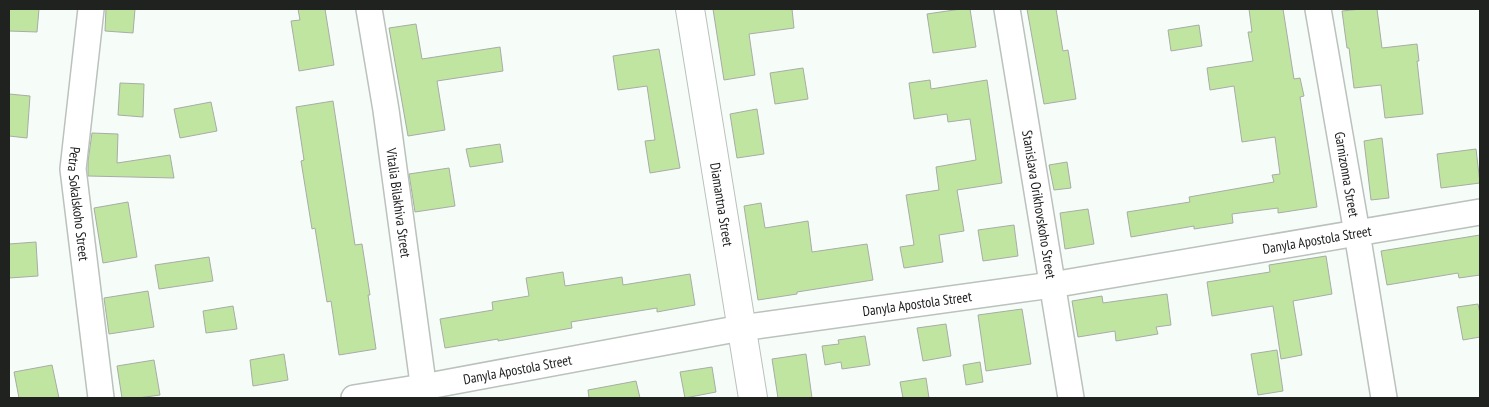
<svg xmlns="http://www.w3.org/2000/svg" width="1489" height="407" font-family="'PT Sans Narrow',sans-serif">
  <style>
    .building { fill: #c0e5a1; stroke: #a9aca6 }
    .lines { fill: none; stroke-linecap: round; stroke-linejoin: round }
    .minor-casing { stroke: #bbc1bd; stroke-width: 28 }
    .tertiary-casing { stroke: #bbc1bd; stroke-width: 30 }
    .minor { stroke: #fff; stroke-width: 25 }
    .tertiary { stroke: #fff; stroke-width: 28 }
    .labels { text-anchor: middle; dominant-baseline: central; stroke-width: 5; stroke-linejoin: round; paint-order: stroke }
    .street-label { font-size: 14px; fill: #202220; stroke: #fff }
  </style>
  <rect width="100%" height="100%" fill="#f6fdf8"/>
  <!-- building -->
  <path class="building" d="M 9,9 L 39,9 L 37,32 L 9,31 Z
    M 106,9 L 135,9 L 133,33 L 105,31 Z
    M 298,9 L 325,9 L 334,65 L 299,71 L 291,21 L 300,20 Z
    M 713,9 L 792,9 L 794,28 L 749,34 L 755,75 L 724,80 Z
    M 961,9 L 970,9 L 976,47 L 933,53 L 927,14 Z
    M 1027,9 L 1056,9 L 1063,51 L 1068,50 L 1076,99 L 1044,104 Z
    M 1249,9 L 1283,9 L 1294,79 L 1300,78 L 1304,96 L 1300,97 L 1317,207 L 1278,213 L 1278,208 L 1232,214 L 1233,223 L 1194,229 L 1194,226 L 1131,237 L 1127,212 L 1190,202 L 1189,197 L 1274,182 L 1272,175 L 1280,174 L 1275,137 L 1242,142 L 1234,86 L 1210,90 L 1207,68 L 1253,61 L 1248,32 L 1252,32 Z
    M 1361,9 L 1377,9 L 1382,48 L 1417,44 L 1419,61 L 1417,61 L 1423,114 L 1385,118 L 1381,85 L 1354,88 L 1349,48 L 1347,48 L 1342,11 Z
    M 416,24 L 422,59 L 500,47 L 503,71 L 437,81 L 445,130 L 408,136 L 389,28 Z
    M 1199,25 L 1202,46 L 1171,51 L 1168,30 Z
    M 659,49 L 680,168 L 650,173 L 645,141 L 655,140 L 647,86 L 618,90 L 613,56 Z
    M 803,68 L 808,99 L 775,104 L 770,73 Z
    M 930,80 L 931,89 L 987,80 L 1002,183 L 957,190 L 964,231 L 939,235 L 943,262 L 904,268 L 900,247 L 914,245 L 906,195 L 939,190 L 936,167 L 976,160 L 970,119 L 948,122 L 947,114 L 914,119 L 909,83 Z
    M 120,83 L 144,84 L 143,117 L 118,115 Z
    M 9,94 L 30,96 L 27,138 L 9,136 Z
    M 333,101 L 355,245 L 362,244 L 370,295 L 368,295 L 376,349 L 339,355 L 331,301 L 327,302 L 315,228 L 312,229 L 301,161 L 304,160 L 296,107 Z
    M 211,102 L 217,131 L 180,138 L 174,109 Z
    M 757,109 L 764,154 L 737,158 L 730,114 Z
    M 92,133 L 118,134 L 117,163 L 170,155 L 174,178 L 88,176 L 88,161 Z
    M 1382,138 L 1389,198 L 1371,200 L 1364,141 Z
    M 500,144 L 503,162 L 470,167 L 466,149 Z
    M 1476,149 L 1480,183 L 1441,188 L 1437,154 Z
    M 1067,162 L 1071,188 L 1054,190 L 1049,165 Z
    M 449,168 L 455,206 L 415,212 L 409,174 Z
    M 128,202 L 137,257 L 103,263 L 94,208 Z
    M 761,203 L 765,228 L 808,221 L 812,252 L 867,244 L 873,280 L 797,292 L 797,294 L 758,300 L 744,206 Z
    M 1088,209 L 1094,244 L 1065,249 L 1060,213 Z
    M 1014,225 L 1018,256 L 983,261 L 978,230 Z
    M 1480,235 L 1480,275 L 1459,278 L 1458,273 L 1387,285 L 1381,251 Z
    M 36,242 L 38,276 L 9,278 L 9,244 Z
    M 1326,256 L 1332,294 L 1293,301 L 1302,355 L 1281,359 L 1273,306 L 1212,316 L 1207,282 L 1270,272 L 1269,265 Z
    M 209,257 L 213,281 L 159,289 L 155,265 Z
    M 563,272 L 565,286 L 622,277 L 623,285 L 690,274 L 695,305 L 657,312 L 657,308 L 571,322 L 572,328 L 498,341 L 498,339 L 445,348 L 440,319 L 493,310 L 492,302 L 529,296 L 526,278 Z
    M 148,291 L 154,327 L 109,334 L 104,298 Z
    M 1167,294 L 1171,325 L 1156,327 L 1158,334 L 1116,341 L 1115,331 L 1078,337 L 1072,301 L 1102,296 L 1103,303 Z
    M 1478,304 L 1480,314 L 1480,337 L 1463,340 L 1457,307 Z
    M 233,306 L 237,329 L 206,333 L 203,311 Z
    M 1022,309 L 1031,364 L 986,371 L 978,315 Z
    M 946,324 L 951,356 L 923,361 L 917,328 Z
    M 865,336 L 870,365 L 842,369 L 841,362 L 825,365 L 822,346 L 839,344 L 838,340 Z
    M 1277,350 L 1283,391 L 1258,395 L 1251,354 Z
    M 284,354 L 288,380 L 253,386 L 250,360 Z
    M 806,354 L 812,398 L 778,398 L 772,359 Z
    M 154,360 L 160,395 L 138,398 L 122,398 L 117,366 Z
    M 980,362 L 983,382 L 966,385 L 963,365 Z
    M 52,365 L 59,398 L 19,398 L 14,372 Z
    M 712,367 L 716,392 L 685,398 L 680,372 Z
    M 926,378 L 929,398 L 903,398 L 900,382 Z
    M 636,381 L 640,398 L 589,398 L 588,390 Z"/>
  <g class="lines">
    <!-- minor casing -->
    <g class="minor-casing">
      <g id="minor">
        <path id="s1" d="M 91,9 L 73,169 L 101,398"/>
        <path id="s2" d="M 369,9 L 386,110 L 425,398"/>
        <path id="s3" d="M 1007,9 L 1071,398"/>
        <path id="s4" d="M 1318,9 L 1357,233 L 1384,398"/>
        <path id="s5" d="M 354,398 L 423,387 L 741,328 L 1052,285 L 1480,212"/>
      </g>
    </g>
    <!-- tertiary casing -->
    <g class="tertiary-casing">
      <g id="tertiary">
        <path id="s6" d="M 690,9 L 753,398"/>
      </g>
    </g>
    <!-- minor -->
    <use href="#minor" class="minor"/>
    <!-- tertiary -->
    <use href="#tertiary" class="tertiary"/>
  </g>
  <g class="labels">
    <!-- street labels -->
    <g class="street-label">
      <text stroke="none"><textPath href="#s4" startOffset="168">Garnizonna Street</textPath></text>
      <text stroke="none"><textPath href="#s2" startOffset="196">Vitalia Bilakhiva Street</textPath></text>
      <text stroke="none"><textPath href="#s3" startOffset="198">Stanislava Orikhovskoho Street</textPath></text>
      <text stroke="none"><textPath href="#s1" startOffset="196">Petra Sokalskoho Street</textPath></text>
      <text stroke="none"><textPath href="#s6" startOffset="198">Diamantna Street</textPath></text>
      <text stroke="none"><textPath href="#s5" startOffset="976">Danyla Apostola Street</textPath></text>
      <text stroke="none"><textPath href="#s5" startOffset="571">Danyla Apostola Street</textPath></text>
      <text stroke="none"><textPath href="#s5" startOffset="166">Danyla Apostola Street</textPath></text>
    </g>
  </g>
  <!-- border -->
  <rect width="1489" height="407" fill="none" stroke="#202220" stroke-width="20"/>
</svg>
